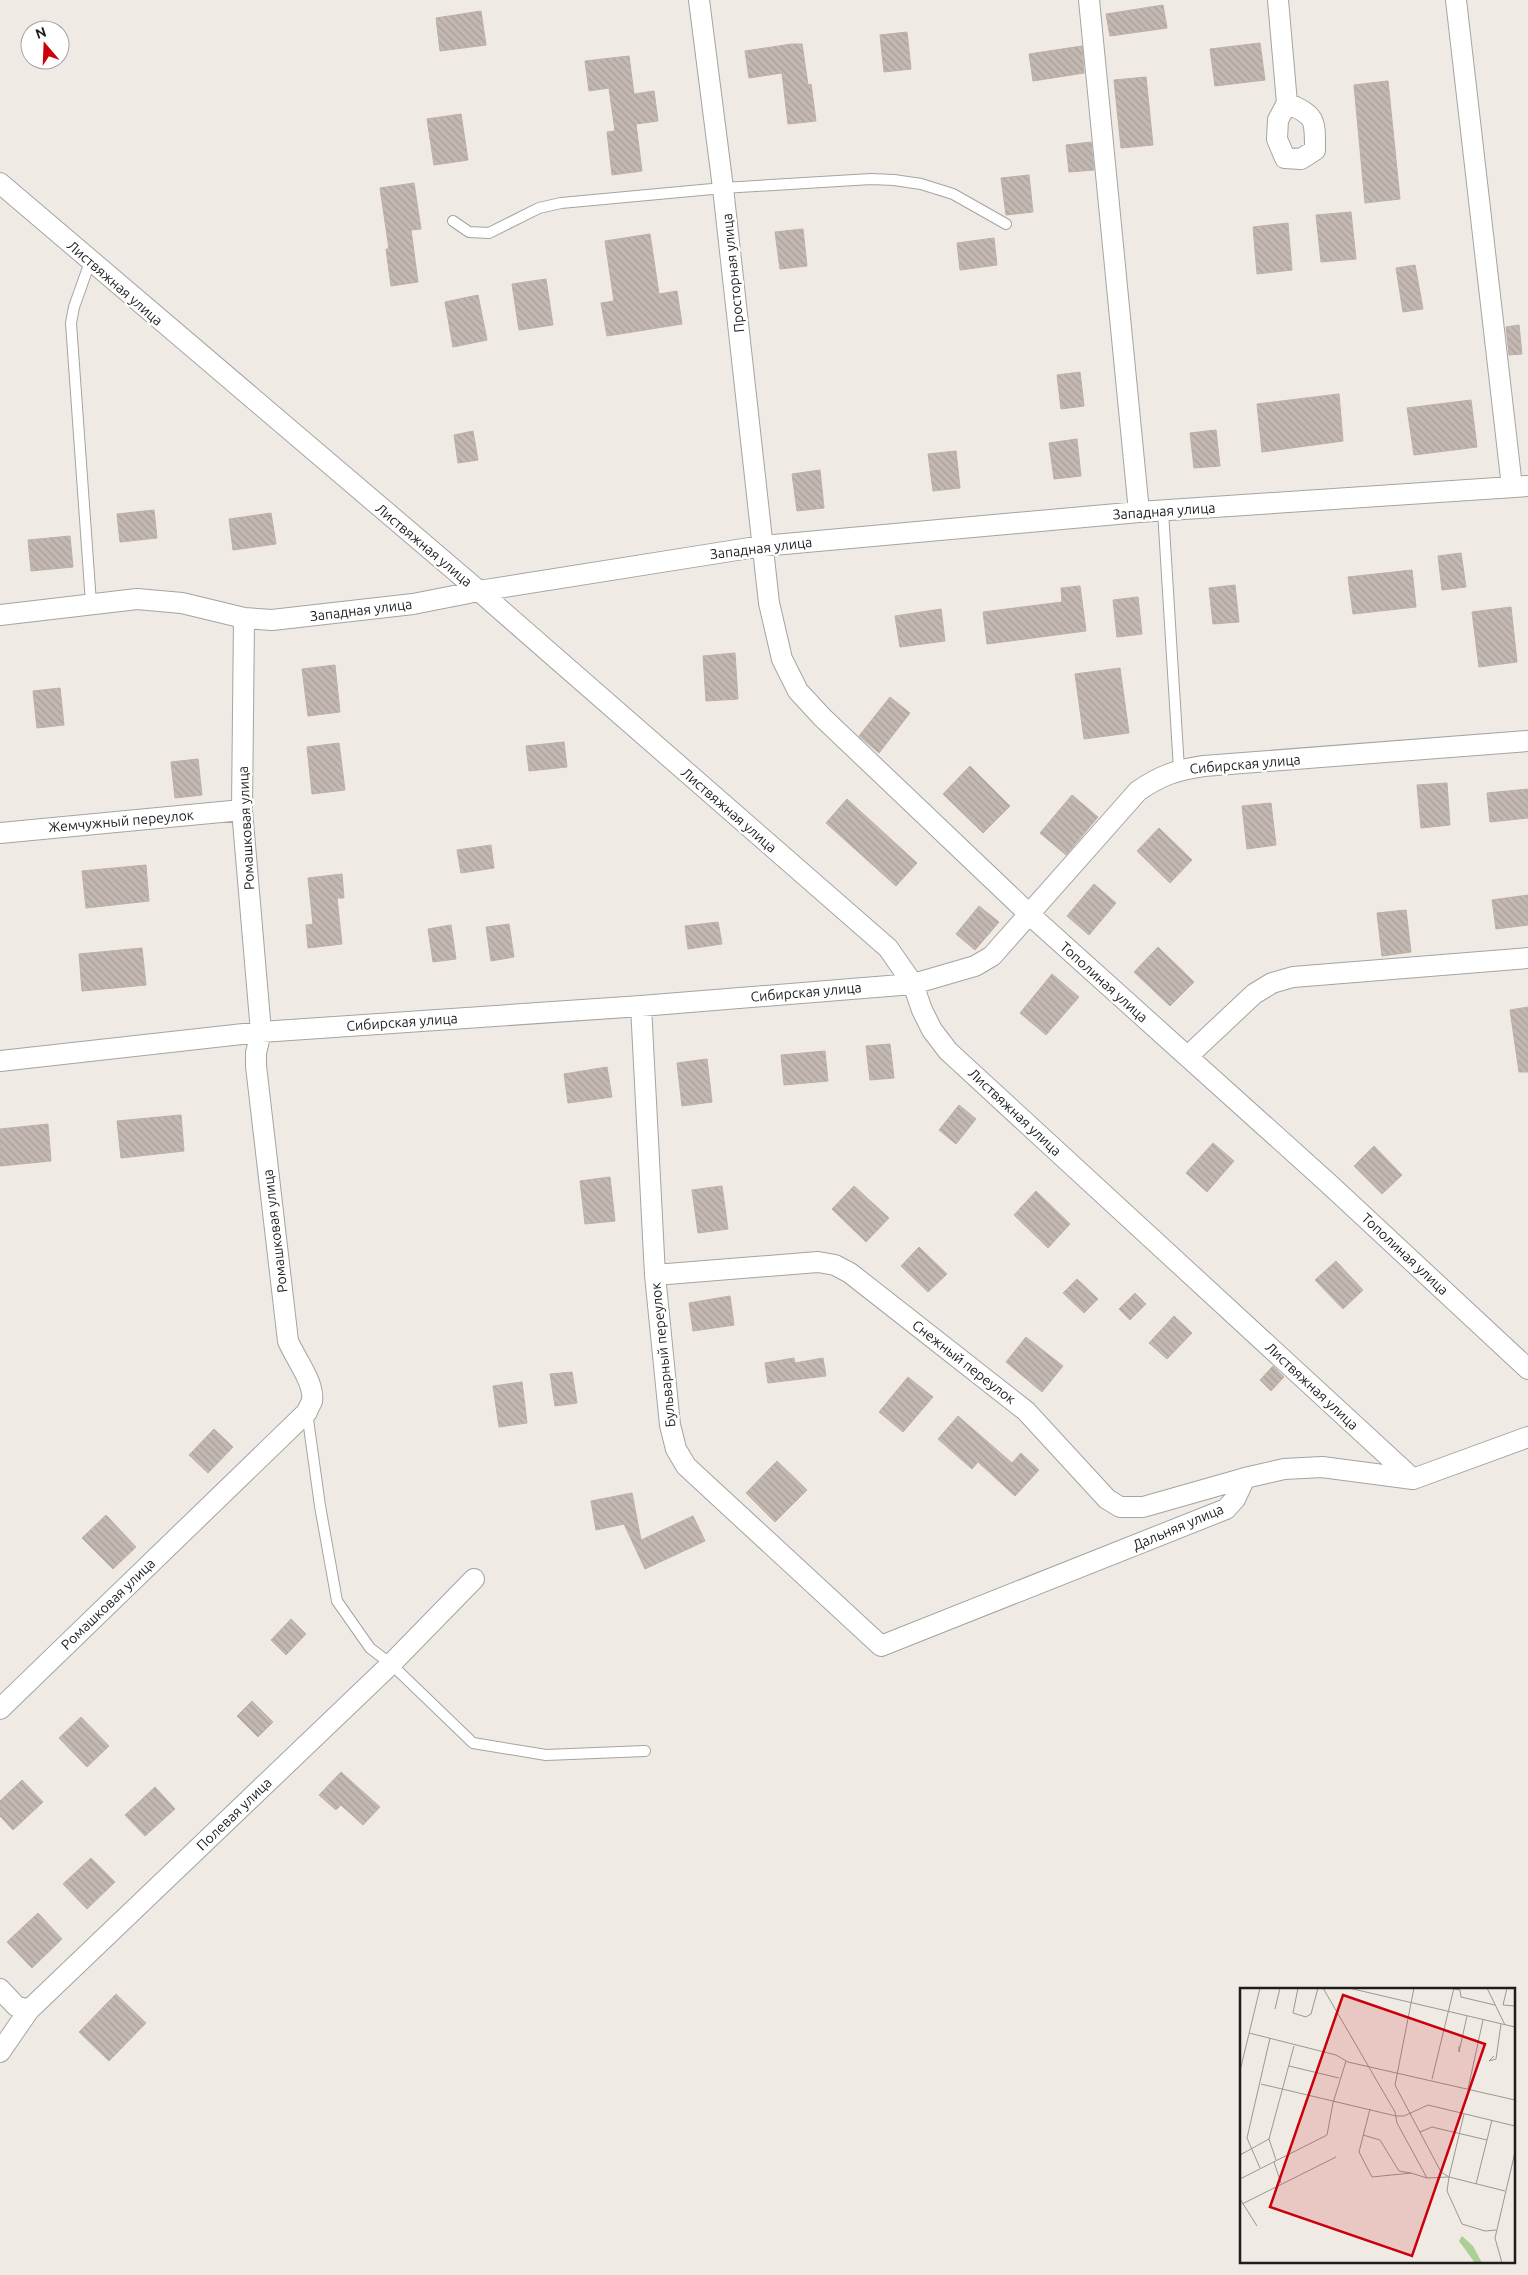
<svg xmlns="http://www.w3.org/2000/svg" width="1528" height="2275" font-family="Ubuntu,sans-serif">
  <style>
    .building { fill: url(#building-back-hatch); stroke: #c0afa5 }
    .lines { fill: none; stroke-linecap: round; stroke-linejoin: round }
    .lane-casing { stroke: #a4a4a4; stroke-width: 12 }
    .street-casing { stroke: #a4a4a4; stroke-width: 22 }
    .lane { stroke: #fff; stroke-width: 10 }
    .street { stroke: #fff; stroke-width: 20 }
    .labels { text-anchor: middle; dominant-baseline: central; stroke-width: 5; stroke-linejoin: round; paint-order: stroke }
    .street-label { font-size: 14px; fill: #1d1d1d; stroke: #fff }
    .inset-road { fill: none; stroke: #9b9894; stroke-width: 1 }
    .view { fill: #ca000d; fill-opacity: 0.15; stroke: #ca000d; stroke-width: 2.5 }
    .inset-edge { fill: none; stroke: #1d1d1d; stroke-width: 2.5 }
  </style>
  <defs>
    <pattern id="building-back-hatch" width="6" height="6" patternUnits="userSpaceOnUse" patternTransform="scale(1.25)"><rect width="6" height="6" fill="#c3b9b2"/><path d="M-1 5l2 2M0 0l6 6M5-1l2 2" fill="none" stroke="#a79f99"/></pattern>
  </defs>
  <rect width="100%" height="100%" fill="#efeae3"/>
  <!-- building -->
  <path class="building" d="M 1163,5 L 1167,28 L 1110,36 L 1106,14 Z
    M 481,11 L 486,45 L 440,51 L 436,18 Z
    M 907,32 L 911,69 L 884,72 L 880,35 Z
    M 1260,43 L 1265,80 L 1215,86 L 1210,49 Z
    M 792,44 L 802,44 L 808,85 L 811,84 L 816,121 L 788,124 L 782,73 L 749,78 L 745,51 Z
    M 1082,46 L 1084,73 L 1033,81 L 1029,54 Z
    M 629,56 L 634,94 L 654,91 L 658,121 L 636,124 L 642,171 L 612,175 L 607,132 L 615,131 L 609,88 L 589,91 L 585,61 Z
    M 1146,77 L 1153,145 L 1121,148 L 1114,80 Z
    M 1388,81 L 1400,199 L 1365,203 L 1354,85 Z
    M 461,114 L 468,160 L 434,165 L 427,119 Z
    M 1091,142 L 1094,170 L 1069,172 L 1066,145 Z
    M 1029,175 L 1033,212 L 1006,215 L 1001,178 Z
    M 414,183 L 421,229 L 411,230 L 418,282 L 391,286 L 386,249 L 389,249 L 380,188 Z
    M 1351,212 L 1356,259 L 1321,262 L 1316,215 Z
    M 1288,223 L 1292,270 L 1257,274 L 1253,227 Z
    M 803,229 L 807,266 L 780,269 L 775,232 Z
    M 650,234 L 659,294 L 677,291 L 682,324 L 607,336 L 601,303 L 614,301 L 605,241 Z
    M 994,238 L 997,265 L 960,270 L 957,243 Z
    M 1415,265 L 1423,309 L 1403,312 L 1396,268 Z
    M 546,279 L 553,325 L 519,330 L 512,284 Z
    M 478,295 L 487,340 L 453,347 L 445,302 Z
    M 1519,325 L 1522,354 L 1509,355 L 1506,327 Z
    M 1080,372 L 1084,406 L 1061,409 L 1057,375 Z
    M 1339,394 L 1343,441 L 1262,452 L 1257,404 Z
    M 1471,400 L 1477,447 L 1414,455 L 1407,408 Z
    M 1216,430 L 1220,466 L 1194,468 L 1190,433 Z
    M 473,431 L 478,460 L 458,463 L 454,435 Z
    M 1077,439 L 1081,476 L 1054,479 L 1049,443 Z
    M 956,451 L 960,488 L 933,491 L 928,454 Z
    M 820,470 L 824,508 L 797,511 L 792,474 Z
    M 154,510 L 157,538 L 120,542 L 117,514 Z
    M 271,513 L 276,544 L 233,550 L 229,519 Z
    M 70,536 L 73,567 L 31,571 L 28,540 Z
    M 1461,553 L 1466,587 L 1442,590 L 1438,556 Z
    M 1412,570 L 1416,607 L 1353,614 L 1348,577 Z
    M 1235,585 L 1239,622 L 1213,624 L 1209,588 Z
    M 1080,586 L 1086,631 L 987,644 L 983,612 L 1062,602 L 1061,588 Z
    M 1138,597 L 1142,634 L 1117,637 L 1113,600 Z
    M 1511,607 L 1517,662 L 1479,667 L 1472,612 Z
    M 941,609 L 945,641 L 900,647 L 895,616 Z
    M 735,653 L 738,699 L 706,701 L 703,656 Z
    M 335,665 L 340,712 L 308,716 L 302,669 Z
    M 1120,668 L 1129,733 L 1084,739 L 1075,674 Z
    M 60,688 L 64,725 L 37,728 L 33,691 Z
    M 890,697 L 910,713 L 879,753 L 859,736 Z
    M 564,742 L 567,767 L 529,771 L 526,746 Z
    M 339,743 L 345,790 L 312,794 L 307,747 Z
    M 198,759 L 202,795 L 175,798 L 171,762 Z
    M 970,766 L 1010,806 L 983,833 L 943,794 Z
    M 1447,783 L 1450,825 L 1421,828 L 1417,785 Z
    M 1528,789 L 1528,818 L 1490,822 L 1487,793 Z
    M 1072,795 L 1098,817 L 1066,855 L 1040,833 Z
    M 847,799 L 917,863 L 896,886 L 826,823 Z
    M 1271,803 L 1276,845 L 1247,849 L 1242,806 Z
    M 1159,828 L 1192,860 L 1170,883 L 1137,851 Z
    M 491,845 L 494,868 L 461,873 L 457,850 Z
    M 146,865 L 149,901 L 86,908 L 82,871 Z
    M 342,874 L 344,898 L 337,898 L 342,944 L 308,948 L 306,925 L 313,924 L 308,878 Z
    M 1094,884 L 1116,903 L 1089,935 L 1067,916 Z
    M 1528,895 L 1528,925 L 1496,929 L 1492,900 Z
    M 979,906 L 999,922 L 975,950 L 956,934 Z
    M 1406,910 L 1411,952 L 1382,956 L 1377,913 Z
    M 718,922 L 722,944 L 688,949 L 685,926 Z
    M 509,924 L 514,957 L 491,961 L 486,927 Z
    M 451,925 L 456,959 L 433,962 L 428,929 Z
    M 1158,947 L 1194,982 L 1170,1006 L 1134,972 Z
    M 142,948 L 146,985 L 82,991 L 79,954 Z
    M 1052,974 L 1079,997 L 1046,1035 L 1020,1013 Z
    M 1528,1007 L 1528,1072 L 1519,1072 L 1510,1010 Z
    M 890,1044 L 894,1078 L 870,1080 L 866,1046 Z
    M 825,1051 L 828,1081 L 784,1085 L 781,1055 Z
    M 707,1059 L 712,1102 L 682,1106 L 677,1063 Z
    M 607,1067 L 612,1097 L 568,1103 L 564,1074 Z
    M 959,1105 L 976,1119 L 956,1144 L 939,1130 Z
    M 181,1115 L 184,1151 L 121,1158 L 117,1121 Z
    M 48,1124 L 51,1161 L 0,1166 L 0,1129 Z
    M 1213,1143 L 1234,1161 L 1207,1192 L 1186,1173 Z
    M 1374,1146 L 1402,1175 L 1382,1194 L 1354,1166 Z
    M 610,1177 L 615,1221 L 585,1224 L 580,1181 Z
    M 722,1186 L 728,1229 L 698,1233 L 692,1190 Z
    M 854,1186 L 889,1218 L 866,1242 L 832,1209 Z
    M 1036,1191 L 1070,1224 L 1048,1248 L 1014,1215 Z
    M 919,1247 L 947,1274 L 928,1292 L 901,1266 Z
    M 1336,1261 L 1363,1290 L 1343,1309 L 1315,1280 Z
    M 1077,1279 L 1098,1299 L 1084,1313 L 1063,1293 Z
    M 1135,1293 L 1146,1304 L 1130,1320 L 1119,1309 Z
    M 730,1296 L 734,1325 L 693,1331 L 689,1303 Z
    M 1174,1316 L 1192,1333 L 1167,1359 L 1149,1343 Z
    M 1026,1337 L 1063,1366 L 1042,1392 L 1006,1362 Z
    M 794,1358 L 795,1363 L 823,1358 L 826,1376 L 768,1383 L 765,1363 Z
    M 1273,1366 L 1284,1377 L 1271,1391 L 1260,1380 Z
    M 572,1372 L 577,1403 L 555,1406 L 550,1374 Z
    M 908,1377 L 933,1397 L 903,1432 L 879,1412 Z
    M 522,1382 L 527,1423 L 499,1427 L 493,1386 Z
    M 958,1416 L 1012,1463 L 1021,1453 L 1039,1470 L 1015,1496 L 978,1462 L 972,1469 L 938,1439 Z
    M 214,1429 L 233,1447 L 208,1473 L 189,1455 Z
    M 777,1461 L 807,1490 L 775,1522 L 746,1493 Z
    M 632,1493 L 641,1540 L 693,1516 L 705,1541 L 645,1569 L 624,1524 L 596,1530 L 591,1501 Z
    M 106,1515 L 136,1547 L 113,1569 L 82,1538 Z
    M 291,1619 L 306,1634 L 286,1655 L 271,1640 Z
    M 252,1701 L 273,1722 L 258,1737 L 237,1716 Z
    M 81,1717 L 109,1746 L 87,1767 L 59,1738 Z
    M 341,1772 L 380,1807 L 363,1825 L 341,1805 L 336,1810 L 319,1795 Z
    M 22,1780 L 43,1802 L 13,1830 L 0,1816 L 0,1801 Z
    M 155,1787 L 175,1809 L 145,1836 L 125,1815 Z
    M 91,1858 L 115,1882 L 87,1909 L 63,1884 Z
    M 38,1913 L 62,1939 L 32,1968 L 7,1942 Z
    M 116,1994 L 146,2023 L 109,2061 L 79,2032 Z"/>
  <g class="lines">
    <!-- lane casing -->
    <g class="lane-casing">
      <path id="lane" d="M 453,221 L 469,232 L 489,233 L 539,208 L 561,203 L 723,188 L 871,179 L 894,180 L 921,184 L 953,194 L 1006,224
        M 90,262 L 74,307 L 71,323 L 91,603
        M 1163,511 L 1179,769
        M 307,1412 L 320,1506 L 337,1601 L 370,1648 L 391,1664 L 473,1743 L 546,1755 L 645,1751"/>
    </g>
    <!-- street casing -->
    <g class="street-casing">
      <path id="street" d="M 699,0 L 723,188 L 769,603 L 782,659 L 798,691 L 822,717 L 1029,914 L 1328,1183 L 1528,1369
        M 1089,0 L 1139,512
        M 1278,0 L 1287,103 L 1278,120 L 1277,139 L 1285,158 L 1301,159 L 1315,150 C 1315,119 1316,116 1287,103
        M 1456,0 L 1512,487
        M 0,183 L 479,591 L 888,948 L 913,984 L 922,1010 L 932,1030 L 948,1051 L 1413,1479
        M 0,615 L 137,599 L 182,603 L 244,618 L 272,620 L 413,604 L 479,591 L 762,546 L 1139,512 L 1528,486
        M 0,833 L 242,810
        M 641,1006 L 655,1275 L 670,1425 L 676,1449 L 686,1466 L 881,1646 L 1226,1509 L 1235,1499 L 1245,1478 L 1284,1469 L 1322,1467 L 1413,1479 L 1528,1437
        M 1188,1056 L 1254,994 L 1272,983 L 1293,977 L 1528,958
        M 0,1061 L 261,1032 L 641,1006 L 913,984 L 975,966 L 992,956 L 1138,791 C 1161,775 1177,770 1204,766 L 1528,741
        M 655,1275 L 818,1262 L 835,1265 L 850,1273 L 1026,1411 L 1107,1499 L 1120,1507 L 1143,1507 L 1245,1478
        M 0,1709 L 307,1412 C 308,1408 311,1404 312,1401 C 315,1383 295,1358 288,1341 L 256,1066 L 256,1053 L 261,1032 L 242,810 L 244,618
        M 0,1989 L 16,2006 L 29,2010
        M 0,2052 L 29,2010 L 391,1664 L 474,1579"/>
    </g>
    <!-- lane -->
    <use href="#lane" class="lane"/>
    <!-- street -->
    <use href="#street" class="street"/>
  </g>
  <g class="labels">
    <!-- street labels -->
    <g class="street-label">
      <text transform="translate(733 273) rotate(-96)">Просторная улица</text>
      <text transform="translate(115 283) rotate(41)">Листвяжная улица</text>
      <text transform="translate(1164 511) rotate(-4)">Западная улица</text>
      <text transform="translate(424 545) rotate(40)">Листвяжная улица</text>
      <text transform="translate(761 548) rotate(-7)">Западная улица</text>
      <text transform="translate(361 610) rotate(-7)">Западная улица</text>
      <text transform="translate(1245 764) rotate(-5)">Сибирская улица</text>
      <text transform="translate(729 810) rotate(41)">Листвяжная улица</text>
      <text transform="translate(121 821) rotate(-5)">Жемчужный переулок</text>
      <text transform="translate(246 828) rotate(-93)">Ромашковая улица</text>
      <text transform="translate(1104 982) rotate(42)">Тополиная улица</text>
      <text transform="translate(806 992) rotate(-5)">Сибирская улица</text>
      <text transform="translate(402 1022) rotate(-4)">Сибирская улица</text>
      <text transform="translate(1015 1112) rotate(43)">Листвяжная улица</text>
      <text transform="translate(275 1231) rotate(-97)">Ромашковая улица</text>
      <text transform="translate(1405 1254) rotate(43)">Тополиная улица</text>
      <text transform="translate(663 1355) rotate(-96)">Бульварный переулок</text>
      <text transform="translate(964 1362) rotate(38)">Снежный переулок</text>
      <text transform="translate(1312 1386) rotate(43)">Листвяжная улица</text>
      <text transform="translate(1178 1527) rotate(-23)">Дальняя улица</text>
      <text transform="translate(108 1604) rotate(-44)">Ромашковая улица</text>
      <text transform="translate(234 1814) rotate(-44)">Полевая улица</text>
    </g>
  </g>
  <!-- overview -->
  <g transform="translate(1240 1988)">
    <rect width="275" height="275" fill="#efeae3"/>
    <path d="M 222,248 L 233,258 L 242,275 L 235,275 L 219,253 Z" fill="#abcf96"/>
    <path class="inset-road" d="M 58,0 L 53,25 L 66,29 L 71,26 L 78,0M 83,0 L 155,124 L 157,135 L 187,190M 109,0 L 275,39M 174,0 L 155,97 L 201,184 L 209,189 L 207,203 L 222,236 L 245,243 L 256,242M 247,0 L 265,37M 267,0 L 263,17 L 275,18M 214,1 L 220,2 L 221,9 L 255,17M 35,21 L 40,0M 9,45 L 96,67 L 108,74 L 275,112M 219,58 L 219,64 L 227,28M 254,68 L 249,73 L 256,71 L 261,36M 49,78 L 99,90M 0,83 L 20,0M 192,91 L 214,0M 21,96 L 156,128 L 164,128 L 188,117 L 275,138M 228,101 L 243,32M 130,121 L 119,164 L 132,189 L 171,185 L 187,190 L 208,189M 224,126 L 209,189 L 265,203M 180,144 L 192,139 L 247,152M 123,147 L 140,152 L 159,183 L 171,185M 0,167 L 29,151M 36,172 L 29,151 L 54,58M 34,174 L 41,195M 20,180 L 7,150 L 30,50M 0,191 L 87,147 L 93,115 L 106,73M 236,196 L 252,132M 0,211 L 17,238M 2,216 L 96,169M 262,275 L 255,250 L 275,164"/>
    <path class="view" d="M 103,7 L 245,56 L 172,268 L 30,219 Z"/>
    <rect width="275" height="275" class="inset-edge"/>
  </g>
  <!-- north arrow -->
  <g transform="translate(45 45) rotate(341)"><circle r="24" fill="#ffffff" stroke="#a5a5a5"/>
  <path d="M0-4L9 19L0 12L-9 19Z" fill="#ca000d"/>
  <text y="-8" font-size="14" font-weight="bold" text-anchor="middle" fill="#1d1d1d">N</text>
  </g>
</svg>
